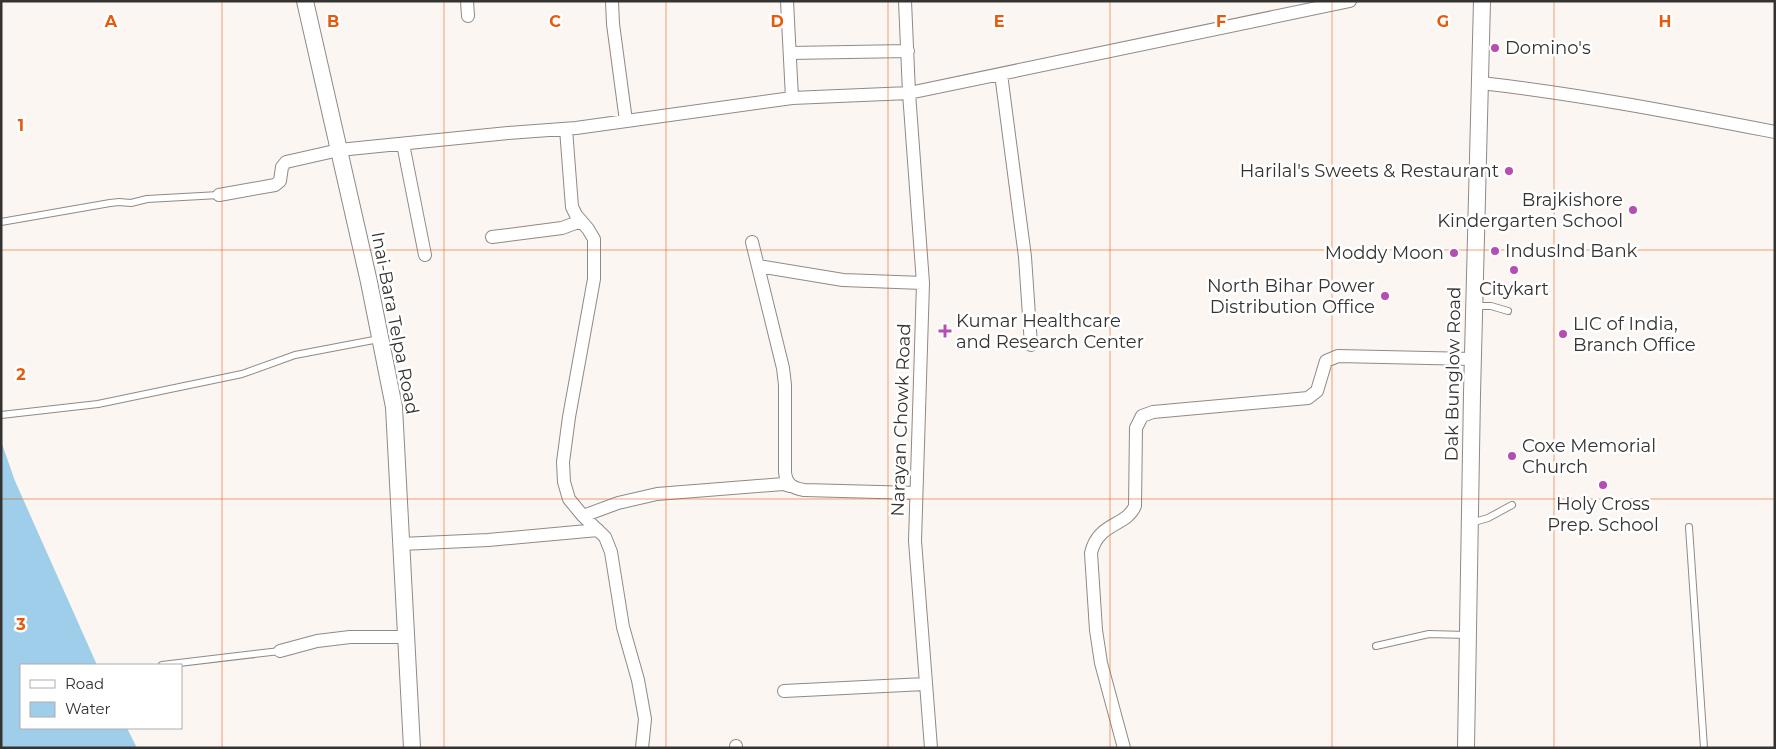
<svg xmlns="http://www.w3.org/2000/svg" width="1776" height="749" font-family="Montserrat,sans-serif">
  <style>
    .water { fill: #9fceea }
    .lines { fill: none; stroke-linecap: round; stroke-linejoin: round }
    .service-casing { stroke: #8f8a87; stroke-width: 8 }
    .minor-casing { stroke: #8f8a87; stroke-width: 14 }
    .tertiary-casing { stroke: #8f8a87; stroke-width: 18 }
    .service { stroke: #fff; stroke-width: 6 }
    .minor { stroke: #fff; stroke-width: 12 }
    .tertiary { stroke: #fff; stroke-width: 16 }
    .grid { fill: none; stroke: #e8590c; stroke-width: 1; stroke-opacity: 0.55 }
    .poi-dot { fill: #b64db0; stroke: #fff; stroke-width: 2 }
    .labels { text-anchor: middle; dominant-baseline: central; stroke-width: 5; stroke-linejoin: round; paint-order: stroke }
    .poi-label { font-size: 18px; fill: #353331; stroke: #fff; text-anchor: start }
    .street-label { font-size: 18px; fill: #353331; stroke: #fff }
    .grid-label { font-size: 16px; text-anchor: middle; font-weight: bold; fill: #e8590c; stroke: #fff; stroke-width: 5; stroke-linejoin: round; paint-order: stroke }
  </style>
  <rect width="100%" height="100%" fill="#fbf6f2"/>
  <!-- water -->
  <path class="water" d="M 1,441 L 15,481 L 97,665 L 21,665 L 21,728 L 127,728 L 137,748 L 1,748 Z"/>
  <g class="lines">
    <!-- service casing -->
    <g class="service-casing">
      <path id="service" d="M 1,222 L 110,203 L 119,202 L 131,203 L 147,199 L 219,195
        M 1476,306 L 1491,306 L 1508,311
        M 1,415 L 98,404 L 242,374 L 295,355 L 379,339
        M 1471,523 L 1488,518 L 1512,505
        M 1689,527 L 1704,748
        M 1376,646 L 1429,634 L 1467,635
        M 162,665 L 280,651"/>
    </g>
    <!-- minor casing -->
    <g class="minor-casing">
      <path id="minor" d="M 467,1 L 468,16
        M 612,1 L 613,24 L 626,121
        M 787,1 L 792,98
        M 905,1 L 909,93 L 923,283 L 915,541 L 931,748
        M 790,53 L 908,51
        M 1001,74 L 1025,257 L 1031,345
        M 1481,83 C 1579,94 1677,113 1775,132
        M 566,129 L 572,207 L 576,215 L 588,229 L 594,239 L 594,279 L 569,417 L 563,462 L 564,482 L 569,499 L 583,516 L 605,537 L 611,552 L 623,627 L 638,680 L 645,719 L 642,748
        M 403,144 L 425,255
        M 219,195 L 275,185 L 280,181 L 282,167 L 286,162 L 339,150 L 508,133 L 576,128 L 792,98 L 909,93 L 1350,1
        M 492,237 L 562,228 L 581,221
        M 752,242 L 783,368 L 785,385 L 785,472 C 786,484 792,488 804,490 L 916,493
        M 758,266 L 843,280 L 923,283
        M 583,516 L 618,503 L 657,494 L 783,484 L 790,486
        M 401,544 L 488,540 L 598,530
        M 280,651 L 317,641 L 350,637 L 406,637
        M 784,691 L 925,684
        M 736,746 L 736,748
        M 1124,748 L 1101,663 L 1096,630 L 1091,553 C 1098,522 1126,527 1135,506 L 1136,428 L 1142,416 L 1153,412 L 1308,398 L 1317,391 L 1326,361 L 1338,356 L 1473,359"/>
    </g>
    <!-- tertiary casing -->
    <g class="tertiary-casing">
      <path id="tertiary" d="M 305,1 L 369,282 L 394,407 L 412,748
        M 1466,748 L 1472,394 L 1482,1"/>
    </g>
    <!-- service -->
    <use href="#service" class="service"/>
    <!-- minor -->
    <use href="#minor" class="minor"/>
    <!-- tertiary -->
    <use href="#tertiary" class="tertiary"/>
  </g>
  <!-- grid -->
  <path class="grid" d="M 222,1 L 222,748M 444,1 L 444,748M 666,1 L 666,748M 888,1 L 888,748M 1110,1 L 1110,748M 1332,1 L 1332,748M 1554,1 L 1554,748M 1,250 L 1775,250M 1,499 L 1775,499"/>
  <!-- markers -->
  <g class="poi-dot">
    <circle cx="1495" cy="48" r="5"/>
    <circle cx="1509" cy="171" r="5"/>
    <circle cx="1633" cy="210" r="5"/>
    <circle cx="1495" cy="251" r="5"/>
    <circle cx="1454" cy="253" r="5"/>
    <circle cx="1514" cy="270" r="5"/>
    <circle cx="1385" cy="296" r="5"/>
    <path d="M942.5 323.5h5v5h5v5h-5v5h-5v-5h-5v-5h5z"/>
    <circle cx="1563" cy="334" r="5"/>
    <circle cx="1512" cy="456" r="5"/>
    <circle cx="1603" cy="485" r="5"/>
  </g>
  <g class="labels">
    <!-- poi labels -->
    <g class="poi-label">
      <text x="1505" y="48">Domino's</text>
      <text x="1499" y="171" text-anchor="end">Harilal's Sweets &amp; Restaurant</text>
      <text x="1623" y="200" text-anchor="end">Brajkishore<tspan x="1623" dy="21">Kindergarten School</tspan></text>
      <text x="1505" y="251">IndusInd Bank</text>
      <text x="1444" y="253" text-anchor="end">Moddy Moon</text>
      <text x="1375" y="286" text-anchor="end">North Bihar Power<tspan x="1375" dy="21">Distribution Office</tspan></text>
      <text x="1514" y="289" text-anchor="middle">Citykart</text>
      <text x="956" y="321">Kumar Healthcare<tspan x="956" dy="21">and Research Center</tspan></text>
      <text x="1573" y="324">LIC of India,<tspan x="1573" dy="21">Branch Office</tspan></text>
      <text x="1522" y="446">Coxe Memorial<tspan x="1522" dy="21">Church</tspan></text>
      <text x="1603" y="504" text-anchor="middle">Holy Cross<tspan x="1603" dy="21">Prep. School</tspan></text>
    </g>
    <!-- street labels -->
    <g class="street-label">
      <text transform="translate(395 323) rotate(79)">Inai-Bara Telpa Road</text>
      <text transform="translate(1453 374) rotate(-89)">Dak Bunglow Road</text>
      <text transform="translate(901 420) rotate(-88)">Narayan Chowk Road</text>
    </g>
  </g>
  <g class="grid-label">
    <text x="111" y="27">A</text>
    <text x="333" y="27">B</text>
    <text x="555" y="27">C</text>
    <text x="777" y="27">D</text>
    <text x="999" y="27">E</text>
    <text x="1221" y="27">F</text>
    <text x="1443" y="27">G</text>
    <text x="1665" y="27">H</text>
    <text x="21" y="131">1</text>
    <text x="21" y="380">2</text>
    <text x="21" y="630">3</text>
  </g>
  <!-- border -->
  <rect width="1776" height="749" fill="none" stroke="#353331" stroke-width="5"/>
  <!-- legend -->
  <rect x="20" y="664" width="162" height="65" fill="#ffffff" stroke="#aeadad"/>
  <rect x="30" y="680" width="25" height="8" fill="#ffffff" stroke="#aeadad"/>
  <text x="65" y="689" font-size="15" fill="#353331">Road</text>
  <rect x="30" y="702" width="25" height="15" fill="#9fceea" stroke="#aeadad"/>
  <text x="65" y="714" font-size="15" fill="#353331">Water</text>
</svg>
